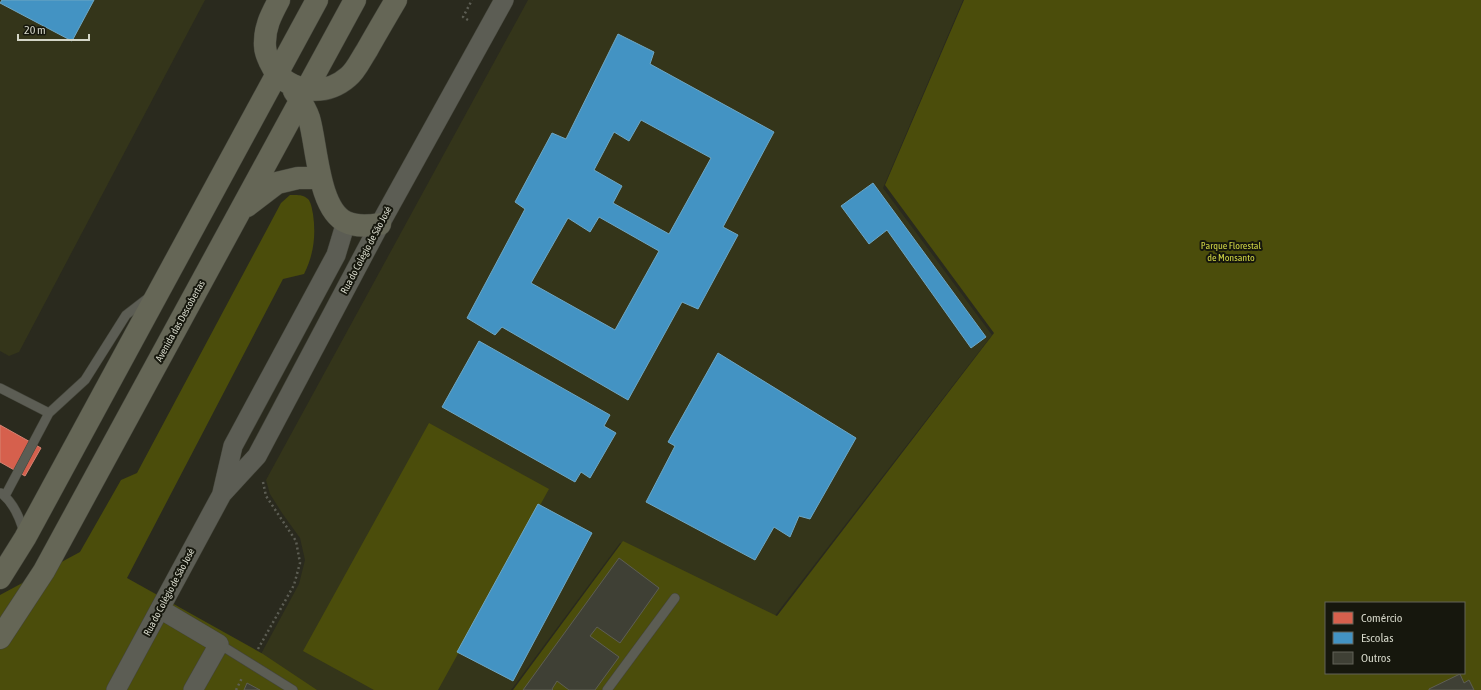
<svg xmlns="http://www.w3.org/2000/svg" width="1481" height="690" font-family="'Asap Condensed',sans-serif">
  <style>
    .built { fill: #34351a }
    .green { fill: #4b4d0b; fill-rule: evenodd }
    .shops { fill: #d6604d; stroke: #d58372 }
    .schools { fill: #4393c3; stroke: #6ea7c4; fill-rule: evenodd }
    .building { fill: #3f4035; stroke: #5e5e53 }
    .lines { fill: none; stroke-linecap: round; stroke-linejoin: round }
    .service-casing { stroke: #44453b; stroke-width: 10 }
    .minor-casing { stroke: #44453b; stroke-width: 20 }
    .primary-casing { stroke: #44453b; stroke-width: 23 }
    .path { stroke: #5d5e54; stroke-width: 2.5; stroke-dasharray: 2 3; stroke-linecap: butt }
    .service { stroke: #5c5d54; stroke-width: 9 }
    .minor { stroke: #5c5d54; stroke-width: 19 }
    .primary { stroke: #656656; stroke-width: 22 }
    .labels { text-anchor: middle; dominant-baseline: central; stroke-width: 4; stroke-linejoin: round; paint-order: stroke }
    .park-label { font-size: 10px; fill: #ced244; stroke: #16170d }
    .street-label { font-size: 10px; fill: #d4d6c8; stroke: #16170d }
  </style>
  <rect width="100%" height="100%" fill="#2a2a1e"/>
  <!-- built -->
  <path class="built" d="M 0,0 L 205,0 L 19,352 L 9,356 L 0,351 Z
    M 528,0 L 963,0 L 883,188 L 992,335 L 774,617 L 620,543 L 511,690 L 315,690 L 261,654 L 299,584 L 305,560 L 300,538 L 282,513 L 270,494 L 266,480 Z"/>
  <!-- green -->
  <path class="green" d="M 964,0 L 1481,0 L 1481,690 L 513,690 L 623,541 L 777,616 L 994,333 L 885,185 ZM 1326,603 L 1464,603 L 1464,673 L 1326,673 Z
    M 290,195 C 296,195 303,194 308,199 C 311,202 312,209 313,214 C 316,235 314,254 304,274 L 283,279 L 127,578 L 263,654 L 317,690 L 0,690 L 0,595 L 80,552 L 121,480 L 137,473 L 281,203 Z
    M 429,423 L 549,489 L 438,690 L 374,690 L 303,651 Z"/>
  <!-- shops -->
  <path class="shops" d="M 0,425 L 41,448 L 25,476 L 0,462 Z"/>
  <!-- schools -->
  <path class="schools" d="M 2,0 L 94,0 L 72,41 L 0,3 Z
    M 618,34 L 654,52 L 650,64 L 774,132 L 723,227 L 738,235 L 698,309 L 682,302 L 628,400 L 502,327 L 495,335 L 467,318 L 525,209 L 515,202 L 552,133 L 566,139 ZM 641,120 L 711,158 L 669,234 L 613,203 L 622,186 L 594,170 L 614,132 L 629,141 ZM 599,217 L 659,251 L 615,330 L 531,283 L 568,218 L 590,232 Z
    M 873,183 L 986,337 L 971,348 L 887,230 L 869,244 L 841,206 Z
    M 479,341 L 610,415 L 604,426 L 616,433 L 590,478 L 581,472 L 575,482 L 442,407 Z
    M 718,353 L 856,438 L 810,519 L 799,516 L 790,537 L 774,527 L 755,560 L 646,502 L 675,446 L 668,442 Z
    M 538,504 L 592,533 L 513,681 L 457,652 Z"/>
  <!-- building -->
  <path class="building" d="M 619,558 L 659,588 L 620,643 L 597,627 L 590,636 L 619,657 L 595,690 L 569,690 L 557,681 L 552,689 L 553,690 L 523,690 Z
    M 1460,674 L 1464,683 L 1469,680 L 1474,690 L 1429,690 L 1429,689 Z
    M 247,683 L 260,690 L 244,690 Z"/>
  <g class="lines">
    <!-- service casing -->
    <g class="service-casing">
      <path id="service" d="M 0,388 L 49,413 L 85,380 L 126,315 L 148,298
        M 1,493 C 13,502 20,518 24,533
        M 5,496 L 49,413
        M 219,644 L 293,690
        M 607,690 L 675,598"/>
    </g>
    <!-- minor casing -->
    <g class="minor-casing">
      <path id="minor" d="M 222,493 L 233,446 L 336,255 L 346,222
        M 160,609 L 219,644 L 193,690
        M 116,690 L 222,494 L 257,456 L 380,224 L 504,0"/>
    </g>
    <!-- primary casing -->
    <g class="primary-casing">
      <path id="primary" d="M 279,0 C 271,15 264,28 265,46 C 265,53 269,61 273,68 C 290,93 325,97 348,77 C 356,71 361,59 367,50 C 376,34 386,17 396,0
        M 294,91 C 300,100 306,108 309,118 C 317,145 318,209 346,222 C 357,227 368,226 380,224
        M 247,206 L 277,183 L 298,178 L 320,178
        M 0,578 L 25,538 L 317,0
        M 0,638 L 44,571 L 355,0"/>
    </g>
    <!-- path -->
    <path class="path" d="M 468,20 L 463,17 L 472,0
      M 258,649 L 294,585 L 300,563 L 296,541 L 266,496 L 263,482
      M 236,690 L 242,678"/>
    <!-- service -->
    <use href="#service" class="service"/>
    <!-- minor -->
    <use href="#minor" class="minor"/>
    <!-- primary -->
    <use href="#primary" class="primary"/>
  </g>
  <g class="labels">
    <!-- park labels -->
    <g class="park-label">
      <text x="1231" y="245">Parque Florestal<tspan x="1231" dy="12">de Monsanto</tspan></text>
    </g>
    <!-- street labels -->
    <g class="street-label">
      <text transform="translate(366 250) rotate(-62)">Rua do Colégio de São José</text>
      <text transform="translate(180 321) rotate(-61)">Avenida das Descobertas</text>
      <text transform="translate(169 592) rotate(-62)">Rua do Colégio de São José</text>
    </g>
  </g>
  <!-- legend -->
  <rect x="1325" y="602" width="140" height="72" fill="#16170d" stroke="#626358"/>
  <rect x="1333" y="612" width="20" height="12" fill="#d6604d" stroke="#626358"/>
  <text x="1361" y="622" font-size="12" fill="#d4d6c8">Comércio</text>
  <rect x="1333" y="632" width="20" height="12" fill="#4393c3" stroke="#626358"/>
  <text x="1361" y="642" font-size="12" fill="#d4d6c8">Escolas</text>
  <rect x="1333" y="652" width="20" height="12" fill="#3f4035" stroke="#626358"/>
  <text x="1361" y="662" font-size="12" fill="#d4d6c8">Outros</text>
  <!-- scale -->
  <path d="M18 34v6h71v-6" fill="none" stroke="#d4d6c8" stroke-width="2"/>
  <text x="24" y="34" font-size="12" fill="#d4d6c8" stroke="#16170d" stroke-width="3" paint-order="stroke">20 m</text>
</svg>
